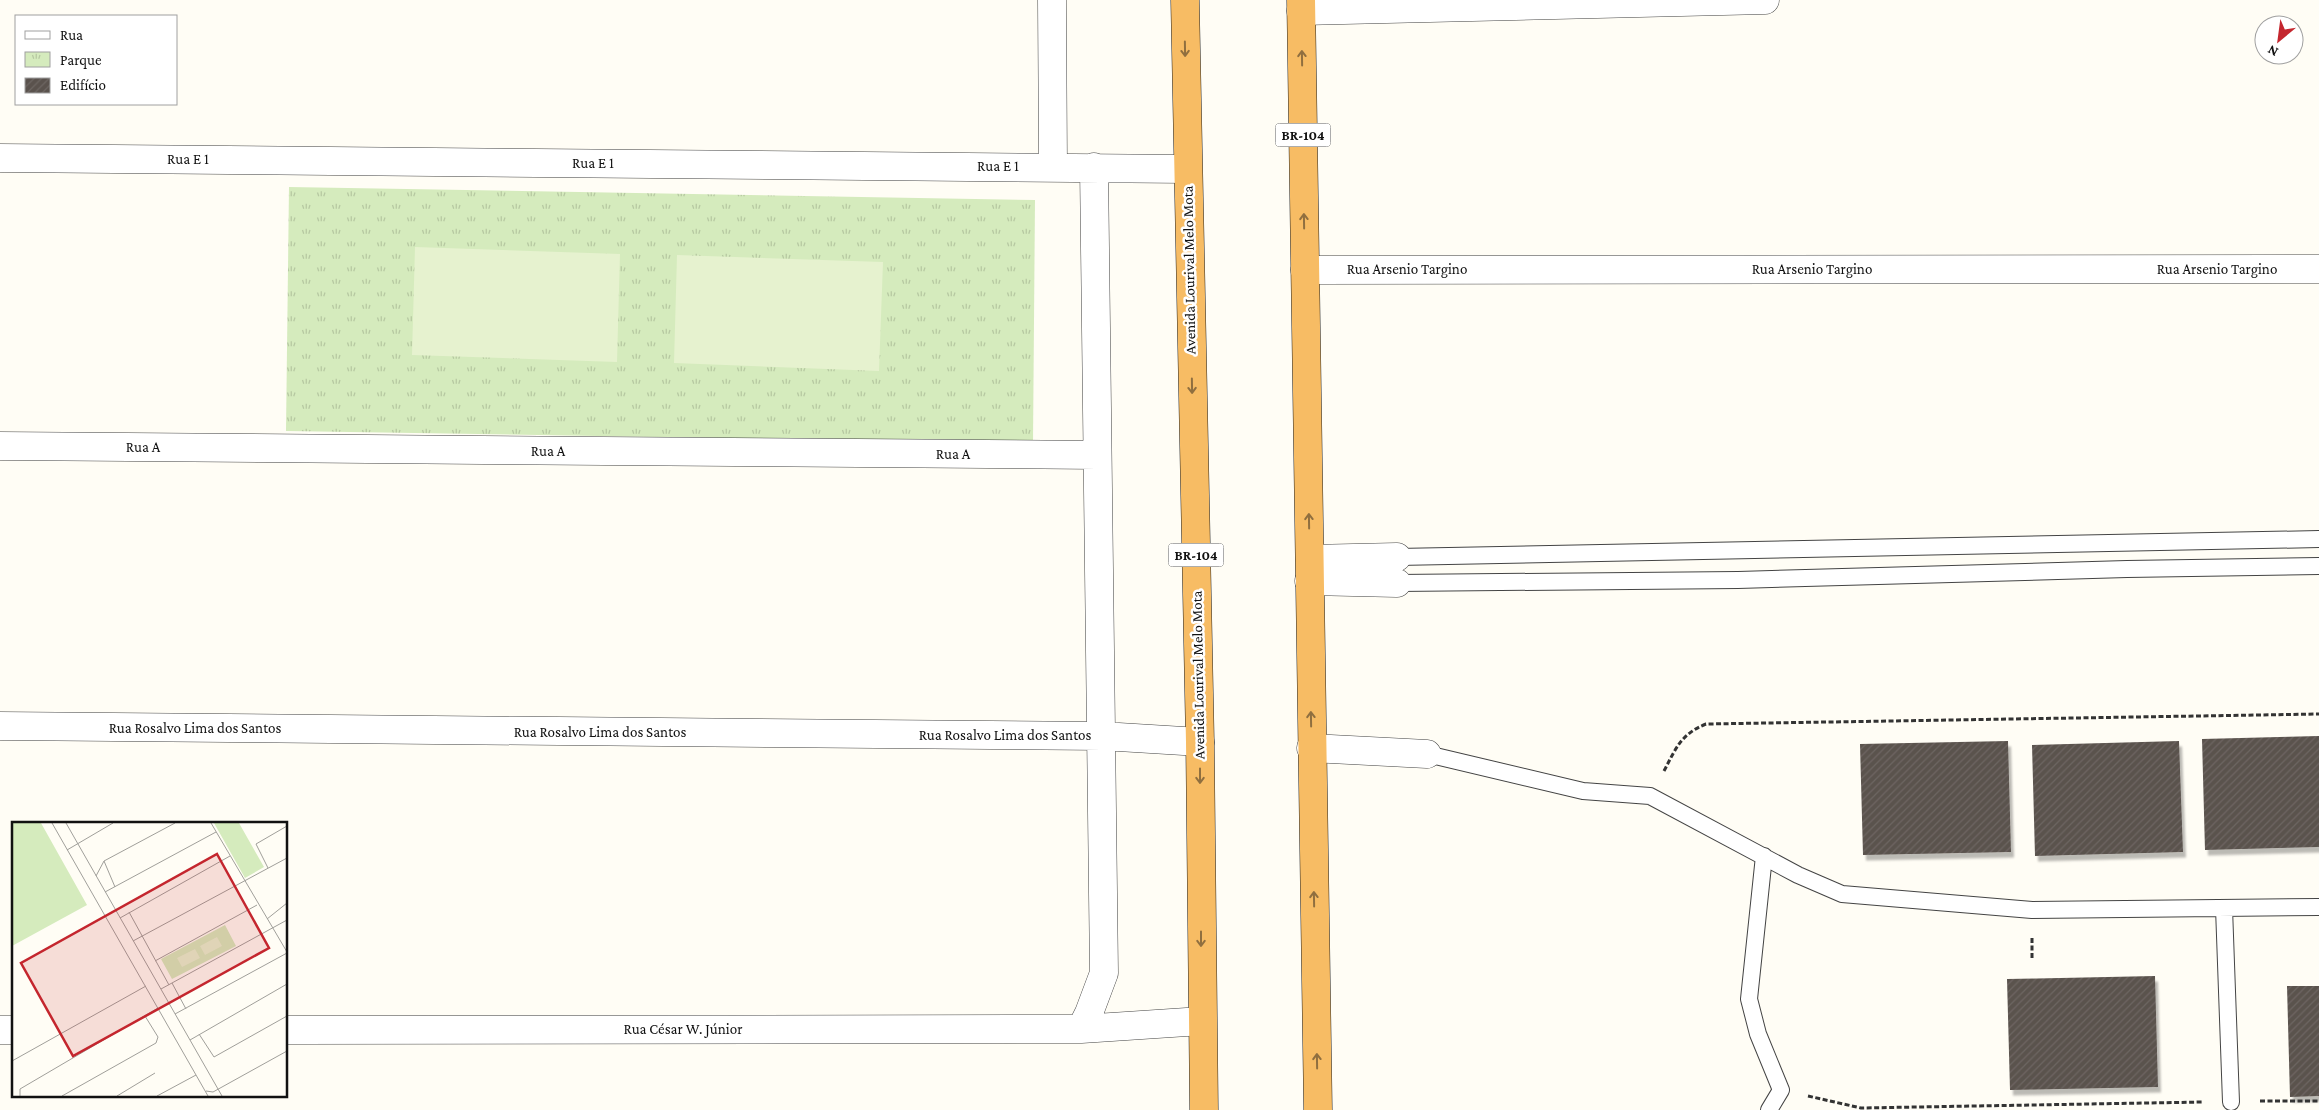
<svg xmlns="http://www.w3.org/2000/svg" width="2319" height="1110" font-family="'Crimson Pro',serif">
  <style>
    .park { fill: url(#park-tufts) }
    .pitch { fill: #e6f2cf }
    .building { fill: url(#building-hatch); filter: url(#shadow) }
    .lines { fill: none; stroke-linecap: round; stroke-linejoin: round }
    .service-casing { stroke: #444; stroke-width: 18 }
    .minor-casing { stroke: #444; stroke-width: 29 }
    .trunk-casing { stroke: #222; stroke-width: 29 }
    .path { stroke: #333; stroke-width: 3; stroke-dasharray: 5 2.5; stroke-linecap: butt }
    .service { stroke: #fff; stroke-width: 16 }
    .minor { stroke: #fff; stroke-width: 28 }
    .trunk { stroke: #f7bc64; stroke-width: 28 }
    .oneway { stroke: #906f3f }
    .labels { text-anchor: middle; dominant-baseline: central; stroke-width: 5; stroke-linejoin: round; paint-order: stroke }
    .shield { fill: #fff; stroke: #585858; stroke-width: 1 }
    .shield-label { font-size: 14px; font-weight: bold; fill: #111 }
    .street-label { font-size: 15px; fill: #111; stroke: #fff }
    .inset-road { fill: none; stroke: #a09f9a; stroke-width: 1 }
    .view { fill: #c4262e; fill-opacity: 0.15; stroke: #c4262e; stroke-width: 2.5 }
    .inset-edge { fill: none; stroke: #111; stroke-width: 2.5 }
  </style>
  <defs>
    <pattern id="park-tufts" width="24" height="20" patternUnits="userSpaceOnUse" patternTransform="scale(1.25)"><rect width="24" height="20" fill="#d5ebbd"/><path d="M3 7l-1-3M5 7V3M7 7l1-3M15 17l-1-3M17 17v-4M19 17l1-3" fill="none" stroke="#b6c8a1"/></pattern>
    <pattern id="building-hatch" width="6" height="6" patternUnits="userSpaceOnUse" patternTransform="scale(1.25)"><rect width="6" height="6" fill="#5a524d"/><path d="M-1 1l2-2M0 6l6-6M5 7l2-2" fill="none" stroke="#6d6662"/></pattern>
    <filter id="shadow"><feDropShadow dx="3" dy="5.5" stdDeviation="1" flood-color="#0004"/></filter>
  </defs>
  <rect width="100%" height="100%" fill="#fffdf5"/>
  <!-- park -->
  <path class="park" d="M 289,187 L 1035,200 L 1033,443 L 286,431 Z"/>
  <!-- pitch -->
  <path class="pitch" d="M 415,247 L 620,254 L 617,362 L 412,355 Z
    M 677,255 L 883,262 L 879,371 L 674,363 Z"/>
  <!-- building -->
  <path class="building" d="M 2319,736 L 2319,847 L 2205,850 L 2202,739 Z
    M 2008,741 L 2011,852 L 1863,855 L 1860,744 Z
    M 2179,741 L 2183,852 L 2035,856 L 2032,745 Z
    M 2155,976 L 2158,1087 L 2010,1090 L 2007,979 Z
    M 2287,986 L 2319,986 L 2319,1096 L 2290,1097 Z"/>
  <g class="lines">
    <!-- service casing -->
    <g class="service-casing">
      <path id="service" d="M 1397,557 L 2319,539
        M 1397,583 L 1738,580 L 2127,569 L 2319,566
        M 1427,754 L 1583,791 L 1650,796 L 1798,875 L 1842,894 L 2032,910 L 2319,907
        M 1764,856 L 1749,999 L 1758,1034 L 1781,1090 L 1769,1110
        M 2224,908 L 2231,1102"/>
    </g>
    <!-- minor casing -->
    <g class="minor-casing">
      <path id="minor" d="M 1052,0 L 1053,166
        M 1301,11 L 1765,0
        M 0,158 L 1187,169
        M 1305,270 L 2319,269
        M 0,446 L 1097,455
        M 1310,559 L 1397,557
        M 1309,581 L 1397,583
        M 0,726 L 1102,736 L 1200,742
        M 1311,748 L 1427,754
        M 1081,1029 L 1089,1013 L 1104,973 L 1094,167
        M 0,1030 L 14,1030
        M 286,1030 L 1081,1029 L 1202,1021"/>
    </g>
    <!-- trunk casing -->
    <g class="trunk-casing">
      <path id="trunk" d="M 1185,0 L 1200,742 L 1204,1110
        M 1301,0 L 1318,1110"/>
    </g>
    <!-- path -->
    <path class="path" d="M 1664,771 C 1676,748 1681,734 1706,724 L 2319,714
      M 2032,938 L 2032,958
      M 1808,1096 L 1861,1108 L 2203,1102
      M 2260,1101 L 2319,1101"/>
    <!-- service -->
    <use href="#service" class="service"/>
    <!-- minor -->
    <use href="#minor" class="minor"/>
    <!-- trunk -->
    <use href="#trunk" class="trunk"/>
  </g>
  <!-- one-way arrows -->
  <defs><path id="oneway-shaft" d="M-6 0H5M1.5-3L5.5 0L1.5 3" fill="none" stroke-width="1.6" stroke-linecap="round" stroke-linejoin="round" transform="scale(1.25)"/></defs>
  <g class="oneway">
    <use href="#oneway-shaft" transform="translate(1185 49) rotate(89)"/>
    <use href="#oneway-shaft" transform="translate(1302 58) rotate(-91)"/>
    <use href="#oneway-shaft" transform="translate(1304 221) rotate(-91)"/>
    <use href="#oneway-shaft" transform="translate(1192 386) rotate(89)"/>
    <use href="#oneway-shaft" transform="translate(1309 521) rotate(-91)"/>
    <use href="#oneway-shaft" transform="translate(1311 719) rotate(-91)"/>
    <use href="#oneway-shaft" transform="translate(1200 776) rotate(90)"/>
    <use href="#oneway-shaft" transform="translate(1314 899) rotate(-91)"/>
    <use href="#oneway-shaft" transform="translate(1201 939) rotate(90)"/>
    <use href="#oneway-shaft" transform="translate(1317 1061) rotate(-91)"/>
  </g>
  <g class="labels">
    <!-- shield labels -->
    <g class="shield">
      <rect x="1275.5" y="123.5" width="55" height="23" rx="4"/>
      <rect x="1168.5" y="543.5" width="55" height="23" rx="4"/>
    </g>
    <g class="shield-label">
      <text x="1303" y="135">BR-104</text>
      <text x="1196" y="555">BR-104</text>
    </g>
    <!-- street labels -->
    <g class="street-label">
      <text x="188" y="159">Rua E 1</text>
      <text x="593" y="163">Rua E 1</text>
      <text x="998" y="166">Rua E 1</text>
      <text x="1407" y="269">Rua Arsenio Targino</text>
      <text x="1812" y="269">Rua Arsenio Targino</text>
      <text x="2217" y="269">Rua Arsenio Targino</text>
      <text transform="translate(1189 270) rotate(-91)">Avenida Lourival Melo Mota</text>
      <text x="143" y="447">Rua A</text>
      <text x="548" y="451">Rua A</text>
      <text x="953" y="454">Rua A</text>
      <text transform="translate(1198 675) rotate(-91)">Avenida Lourival Melo Mota</text>
      <text x="195" y="728">Rua Rosalvo Lima dos Santos</text>
      <text x="600" y="732">Rua Rosalvo Lima dos Santos</text>
      <text x="1005" y="735">Rua Rosalvo Lima dos Santos</text>
      <text x="683" y="1029">Rua César W. Júnior</text>
    </g>
  </g>
  <!-- overview -->
  <g transform="translate(12 822)">
    <rect width="275" height="275" fill="#fffdf5"/>
    <path d="M 0,1 L 29,1 L 75,83 L 0,124 ZM 202,1 L 227,1 L 252,45 L 233,56 ZM 213,103 L 224,124 L 160,157 L 149,137 Z" fill="#d5ebbd"/>
    <path d="M 205,115 L 210,124 L 193,133 L 188,124 ZM 183,127 L 188,136 L 170,145 L 165,136 Z" fill="#e6f2cf"/>
    <path class="inset-road" d="M 40,1 L 196,274M 54,1 L 210,274M 199,1 L 275,130M 55,28 L 101,1M 92,39 L 103,65M 256,46 L 244,22 L 275,4M 84,54 L 92,39 L 163,1M 93,70 L 204,10M 117,90 L 157,163M 108,96 L 218,34M 255,97 L 275,81M 121,119 L 275,36M 143,139 L 245,83M 160,161 L 174,187M 149,167 L 275,98M 163,192 L 275,131M 187,212 L 202,235 L 275,194M 178,218 L 275,162M 0,239 L 134,164M 194,269 L 201,270 L 275,229M 8,274 L 8,267 L 146,186M 50,274 L 144,221 L 146,215 L 133,194M 105,274 L 143,251M 145,274 L 184,253"/>
    <path class="view" d="M 205,32 L 257,126 L 61,234 L 9,141 Z"/>
    <rect width="275" height="275" class="inset-edge"/>
  </g>
  <!-- legend -->
  <rect x="15" y="15" width="162" height="90" fill="#ffffff" stroke="#a0a0a0"/>
  <rect x="25" y="31" width="25" height="8" fill="#ffffff" stroke="#a0a0a0"/>
  <text x="60" y="40" font-size="15" fill="#111111">Rua</text>
  <rect x="25" y="52" width="25" height="15" fill="url(#park-tufts)" stroke="#a0a0a0"/>
  <text x="60" y="65" font-size="15" fill="#111111">Parque</text>
  <rect x="25" y="78" width="25" height="15" fill="url(#building-hatch)" stroke="#a0a0a0"/>
  <text x="60" y="90" font-size="15" fill="#111111">Edifício</text>
  <!-- north arrow -->
  <g transform="translate(2279 40) rotate(209)"><circle r="24" fill="#ffffff" stroke="#a0a0a0"/>
  <path d="M0-4L9 19L0 12L-9 19Z" fill="#c4262e"/>
  <text y="-8" font-size="14" font-weight="bold" text-anchor="middle" fill="#111111">N</text>
  </g>
</svg>
